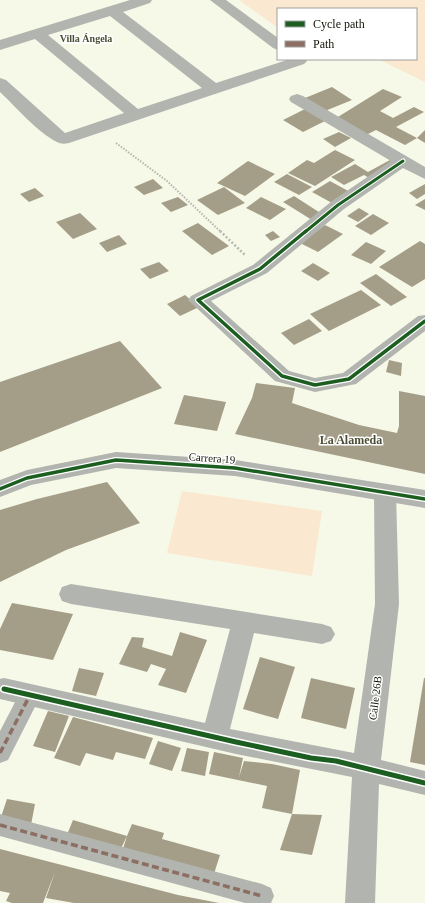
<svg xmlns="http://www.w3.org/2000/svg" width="425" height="903" font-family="'Times New Roman',serif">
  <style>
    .green { fill: #fbe8d0 }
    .building { fill: #a49e88 }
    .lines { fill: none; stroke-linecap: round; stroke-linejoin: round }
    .path-far1 { stroke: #b5b7b0; stroke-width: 2; stroke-dasharray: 1.5 1.5; stroke-linecap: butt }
    .path { stroke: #b5b7b0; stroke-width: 2.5; stroke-dasharray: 2 2; stroke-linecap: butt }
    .pedestrian { fill: #b2b4af; fill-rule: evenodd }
    .minor { fill: #b2b4af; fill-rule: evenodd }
    .tertiary { fill: #b2b4af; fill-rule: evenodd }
    .quiet { stroke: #8d6e63; stroke-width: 3.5; stroke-dasharray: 7 3.5; stroke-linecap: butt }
    .cycleway-far2-casing { stroke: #fff; stroke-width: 5 }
    .cycleway-far1-casing { stroke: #fff; stroke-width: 6 }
    .cycleway-casing { stroke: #fff; stroke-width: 8 }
    .cycleway-far2 { stroke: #1b5e20; stroke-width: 3 }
    .cycleway-far1 { stroke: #1b5e20; stroke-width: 3.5 }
    .cycleway { stroke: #1b5e20; stroke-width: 5 }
    .labels { text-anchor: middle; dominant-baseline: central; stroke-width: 3; stroke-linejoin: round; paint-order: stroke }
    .far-neighbourhood-label { font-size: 10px; font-weight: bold; fill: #4b4c35; stroke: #fff }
    .street-label { font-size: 11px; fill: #121209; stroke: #fff }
    .neighbourhood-label { font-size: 12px; font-weight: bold; fill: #4b4c35; stroke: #fff }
  </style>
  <rect width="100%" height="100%" fill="#f6f8e8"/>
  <!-- green -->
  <path class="green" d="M 239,0 L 425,0 L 425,82 L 378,59 L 416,59 L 416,9 L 278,9 L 278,28 Z
    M 182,491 L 322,511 L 312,576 L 167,553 Z"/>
  <!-- building -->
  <path class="building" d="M 332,87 L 352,100 L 325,111 L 305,98 Z
    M 383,89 L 402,97 L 380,111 L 393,118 L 414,107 L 424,112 L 396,127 L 417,138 L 405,145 L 376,130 L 364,136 L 333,120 Z
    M 307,108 L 327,120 L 303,132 L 283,120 Z
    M 425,130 L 425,143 L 417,138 Z
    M 339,132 L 351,138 L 335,147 L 323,139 Z
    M 335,150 L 355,160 L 315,186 L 288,173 L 307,160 L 314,163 Z
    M 390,160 L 397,164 L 371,179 L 364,175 L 344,185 L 331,177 L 355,164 L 368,172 Z
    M 248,161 L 275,174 L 245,196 L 217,183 Z
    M 287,174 L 312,187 L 299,195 L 274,182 Z
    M 153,179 L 163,188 L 144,195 L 134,187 Z
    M 330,181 L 350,192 L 332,203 L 312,192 Z
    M 425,184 L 425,194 L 417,199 L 409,193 Z
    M 224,187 L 245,203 L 218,215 L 197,200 Z
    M 35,188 L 44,196 L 29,202 L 20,194 Z
    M 294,196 L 322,214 L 312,220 L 283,202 Z
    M 178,197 L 188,205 L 171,212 L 161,203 Z
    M 261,197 L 286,209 L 270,220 L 246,208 Z
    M 425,199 L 425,210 L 415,205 Z
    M 359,208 L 369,214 L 358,222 L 347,216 Z
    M 80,213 L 97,229 L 73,239 L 56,222 Z
    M 373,214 L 389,223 L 371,235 L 355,226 Z
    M 198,223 L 229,246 L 212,255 L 182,231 Z
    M 325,225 L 343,234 L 318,252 L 300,243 Z
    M 273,231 L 280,237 L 271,241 L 265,235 Z
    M 119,235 L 127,244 L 107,252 L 99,243 Z
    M 420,241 L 425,244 L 425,279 L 412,287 L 379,267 Z
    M 366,242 L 386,251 L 371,264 L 351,255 Z
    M 159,262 L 169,271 L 150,279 L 140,269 Z
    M 313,263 L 330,273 L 318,281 L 301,271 Z
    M 376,274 L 407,297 L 391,306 L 360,283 Z
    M 361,290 L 381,305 L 329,331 L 310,314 Z
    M 185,295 L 199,307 L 180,316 L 167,304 Z
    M 309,319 L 322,331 L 294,345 L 281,333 Z
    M 120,341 L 162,388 L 0,452 L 0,382 Z
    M 389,360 L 402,363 L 401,376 L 386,372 Z
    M 256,383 L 295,388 L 292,403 L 359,425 L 397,433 L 399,426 L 399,391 L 425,396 L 425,474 L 235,434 L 252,398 Z
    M 184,395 L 226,402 L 217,431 L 174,424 Z
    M 107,482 L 140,523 L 66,550 L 0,582 L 0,510 L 37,499 Z
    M 12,603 L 73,614 L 53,660 L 0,650 L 0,629 Z
    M 180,632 L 207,640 L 186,693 L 158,685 L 166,669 L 151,664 L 147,672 L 119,664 L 132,637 L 144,638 L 142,647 L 172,656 Z
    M 260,657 L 295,667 L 278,719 L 243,709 Z
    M 79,668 L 104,673 L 96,696 L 72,691 Z
    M 311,678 L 355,688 L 346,729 L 301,718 Z
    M 424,678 L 425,678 L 425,765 L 410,762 Z
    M 48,711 L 69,716 L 55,752 L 33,746 Z
    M 73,717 L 153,738 L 145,759 L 116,752 L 113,760 L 86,753 L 80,766 L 54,758 Z
    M 158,741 L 181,748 L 172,771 L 149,764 Z
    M 187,748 L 209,752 L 205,776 L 181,771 Z
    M 214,752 L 243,758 L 239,777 L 244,761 L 272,764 L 300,770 L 292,814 L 322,815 L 312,855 L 280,850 L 292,814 L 262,808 L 267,786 L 209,774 Z
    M 7,799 L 35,804 L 30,830 L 0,820 Z
    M 73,820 L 127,836 L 132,824 L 164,833 L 162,839 L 220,855 L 212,880 L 120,858 L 127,836 L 114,863 L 62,847 Z
    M 0,849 L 178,895 L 219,903 L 74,903 L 46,898 L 55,872 L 43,903 L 12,903 L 6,901 L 10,893 L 0,891 Z"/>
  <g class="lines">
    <!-- path-far1 -->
    <path class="path-far1" d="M 116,143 L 167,181 L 221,232"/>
    <!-- path -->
    <path class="path" d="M 220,231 L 245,255"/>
    <!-- pedestrian -->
    <path class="pedestrian" d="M 30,686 L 38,689 L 41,695 L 8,760 L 0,763 L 0,731 L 22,689 Z
      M 0,814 L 262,884 L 271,888 L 274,896 L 271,903 L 245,903 L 0,836 Z"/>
    <!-- minor -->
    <path class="minor" d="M 130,0 L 152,0 L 150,3 L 123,12 L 216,83 L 290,59 L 305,59 L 307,61 L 304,64 L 69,143 C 64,144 61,144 57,142 C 37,132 16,107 0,92 L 0,78 L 6,80 L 65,133 L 124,113 L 35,39 L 0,50 L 0,40 ZM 110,16 L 202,88 L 138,109 L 48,35 Z
      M 210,0 L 226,0 L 278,38 L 278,50 L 273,48 Z
      M 297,94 L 303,96 L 425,167 L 425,179 L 403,168 L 344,209 L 267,273 L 211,301 L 289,371 L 315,378 L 343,373 L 418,316 L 425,315 L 425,331 L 356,384 L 315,392 L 275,381 L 188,300 L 191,296 L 253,265 L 332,201 L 391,161 L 291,102 L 289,99 L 291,96 Z
      M 385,485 L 393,487 L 396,493 L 399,604 L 381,760 L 425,771 L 425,795 L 379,784 L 375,903 L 345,903 L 352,777 L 236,754 L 0,699 L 0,679 L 4,678 L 205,723 L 230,629 L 71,604 L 62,601 L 59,594 L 62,587 L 71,584 L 322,624 L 331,627 L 335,634 L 331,641 L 322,644 L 254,633 L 230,729 L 354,753 L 375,604 L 374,493 L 377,487 Z"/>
    <!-- tertiary -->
    <path class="tertiary" d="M 116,452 L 235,460 L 425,490 L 425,508 L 235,476 L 116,468 L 31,485 L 0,497 L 0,480 L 27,470 Z"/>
    <!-- quiet -->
    <path class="quiet" d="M 0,753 L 30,695
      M 0,825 L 262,896"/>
    <!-- cycleway-far2 casing -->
    <g class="cycleway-far2-casing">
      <path id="cycleway-far2" d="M 305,232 L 338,205 L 403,161"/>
    </g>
    <!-- cycleway-far1 casing -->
    <g class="cycleway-far1-casing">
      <path id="cycleway-far1" d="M 306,231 L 260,269 L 198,300 L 282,376 L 315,385 L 349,379 L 425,321
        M 0,489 L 27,478 L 116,460 L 235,468 L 425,499"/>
    </g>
    <!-- cycleway casing -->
    <g class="cycleway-casing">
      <path id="cycleway" d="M 4,689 L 236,742 L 311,758 L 336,761 L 425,783"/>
    </g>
    <!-- cycleway-far2 -->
    <use href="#cycleway-far2" class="cycleway-far2"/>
    <!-- cycleway-far1 -->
    <use href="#cycleway-far1" class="cycleway-far1"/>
    <!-- cycleway -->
    <use href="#cycleway" class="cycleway"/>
  </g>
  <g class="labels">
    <!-- far-neighbourhood labels -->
    <g class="far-neighbourhood-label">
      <text x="86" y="38">Villa Ángela</text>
    </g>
    <!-- street labels -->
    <g class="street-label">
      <text transform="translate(212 458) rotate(4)">Carrera 19</text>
      <text transform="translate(375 698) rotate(-83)">Calle 26B</text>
    </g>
    <!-- neighbourhood labels -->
    <g class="neighbourhood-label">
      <text x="351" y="440">La Alameda</text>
    </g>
  </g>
  <!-- legend -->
  <rect x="277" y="8" width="140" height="52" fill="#ffffff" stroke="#a0a09d"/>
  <rect x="285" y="21" width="20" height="6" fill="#1b5e20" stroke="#a0a09d"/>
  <text x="313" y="28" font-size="12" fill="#121209">Cycle path</text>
  <rect x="285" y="41" width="20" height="6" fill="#8d6e63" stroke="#a0a09d"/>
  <text x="313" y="48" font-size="12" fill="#121209">Path</text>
</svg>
